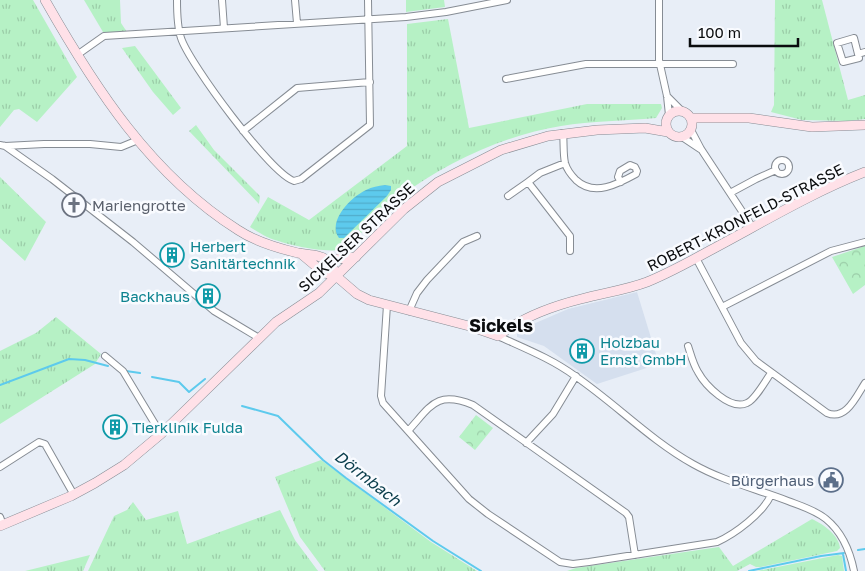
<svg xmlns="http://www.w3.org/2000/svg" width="865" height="571" font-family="'Golos Text',sans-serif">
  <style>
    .built { fill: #d5dfee }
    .grass { fill: url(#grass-tufts) }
    .park { fill: url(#park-crowns) }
    .water { fill: url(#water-rules) }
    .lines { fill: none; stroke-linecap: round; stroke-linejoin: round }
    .stream { stroke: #5dcaed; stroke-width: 2 }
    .street-casing { stroke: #868c94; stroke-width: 8 }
    .secondary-casing { stroke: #868c94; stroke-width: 10 }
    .street { stroke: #fff; stroke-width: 6 }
    .secondary { stroke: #ffe1e8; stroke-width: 9 }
    .labels { text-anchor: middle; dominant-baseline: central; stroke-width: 5; stroke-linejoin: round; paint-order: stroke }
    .worship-label { font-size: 15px; fill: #5b616d; stroke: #f9fbff; text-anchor: start }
    .street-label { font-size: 15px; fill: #0a0c0e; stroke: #f9fbff }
    .culture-label { font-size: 15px; fill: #0d838f; stroke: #f9fbff; text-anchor: start }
    .service-label { font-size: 15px; fill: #4e5e75; stroke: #f9fbff; text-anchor: end }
    .water-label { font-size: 16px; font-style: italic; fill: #0a3d4b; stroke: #f9fbff }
    .quarter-label { font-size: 18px; font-weight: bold; fill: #0a0c0e; stroke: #f9fbff }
  </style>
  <defs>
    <pattern id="grass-tufts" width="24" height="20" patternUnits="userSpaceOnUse" patternTransform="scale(1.25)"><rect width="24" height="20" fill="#b6f1c5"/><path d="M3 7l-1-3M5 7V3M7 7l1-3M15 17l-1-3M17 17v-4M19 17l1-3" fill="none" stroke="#9bcda8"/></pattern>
    <pattern id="park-crowns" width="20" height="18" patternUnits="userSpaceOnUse" patternTransform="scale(1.25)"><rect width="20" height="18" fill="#b6f1c5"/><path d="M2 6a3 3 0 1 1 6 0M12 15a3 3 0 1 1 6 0" fill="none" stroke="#9bcda8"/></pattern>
    <pattern id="water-rules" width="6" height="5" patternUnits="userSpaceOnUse" patternTransform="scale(1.25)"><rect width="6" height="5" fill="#5dcaed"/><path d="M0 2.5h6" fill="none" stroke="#50acca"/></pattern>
  </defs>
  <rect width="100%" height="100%" fill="#e8eef7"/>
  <!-- built -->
  <path class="built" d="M 637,292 L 659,364 L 597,384 L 544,346 L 517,337 L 517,331 L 568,309 Z"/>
  <!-- grass -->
  <path class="grass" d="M 0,0 L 33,0 L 77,77 L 37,122 L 19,109 L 14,110 L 0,127 Z
    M 84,0 L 120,0 L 121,23 L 127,32 L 103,32 Z
    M 406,0 L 444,0 L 445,7 L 406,12 Z
    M 775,0 L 822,0 L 848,100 L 865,95 L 865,119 L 848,121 L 802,120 L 771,112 L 774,105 Z
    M 448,19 L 469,128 L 587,104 L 661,104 L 662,108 L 656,118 C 624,121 592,121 561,126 C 505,135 446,162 401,196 C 381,211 364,231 345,249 C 326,254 286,245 267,237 C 261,234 256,231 250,227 L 268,197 L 309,220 L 407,146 L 407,24 Z
    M 135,46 L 181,108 L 173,115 L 153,92 L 122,48 Z
    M 196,125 L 214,150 L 260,196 L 259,204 L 189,131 Z
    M 0,177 L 46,222 L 25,261 L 0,238 Z
    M 56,317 L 101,354 L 95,364 L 0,424 L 0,351 L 36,333 Z
    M 321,460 L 431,542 L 477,571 L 325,571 L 300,537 L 275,477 Z
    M 133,502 L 146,520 L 178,511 L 187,544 L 280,510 L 295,540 L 318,571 L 88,571 L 114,516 L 127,510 Z
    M 812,519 C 823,524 839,535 840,548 L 837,551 L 761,567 L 756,567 L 750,564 L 737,571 L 567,571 L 576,568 L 719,547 L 733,566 Z
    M 90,555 L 83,571 L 25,571 Z
    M 838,555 L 842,556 L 844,571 L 757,571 Z"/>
  <!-- park -->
  <path class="park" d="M 865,246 L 865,285 L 853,294 L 832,257 Z
    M 476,415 L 493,428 L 475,450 L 459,437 Z"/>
  <!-- water -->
  <path class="water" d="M 385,185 L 391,186 L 391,190 L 387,196 L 344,238 L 339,238 C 327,221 351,197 366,190 C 372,187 378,186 385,185 Z"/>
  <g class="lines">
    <!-- stream -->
    <path class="stream" d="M 126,371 L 140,373
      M 152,377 L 179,382 L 189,392 L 205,379
      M 0,385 L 69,359 L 85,360 L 108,366
      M 242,406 L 278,416 L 323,460 L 346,478 L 433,541 L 481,571
      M 858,550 L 865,549
      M 843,554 L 846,571
      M 749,571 L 821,556 L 844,553"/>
    <!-- street casing -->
    <g class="street-casing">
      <path id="street" d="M 177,0 C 177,12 177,26 181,38 C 189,63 271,174 294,181 L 301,179 L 370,125 L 368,0
        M 222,0 L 224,28
        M 295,0 L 297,23
        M 659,0 L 659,60 L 667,96 L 669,115
        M 858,54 L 854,38 L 837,43 L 843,62 L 859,58 L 858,54 L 865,52
        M 77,55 L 104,36 L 406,17 L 446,12 L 507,0
        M 506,79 L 586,64 L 733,64
        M 667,96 L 682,111
        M 691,130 L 701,149 L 753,228
        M 243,131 L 297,88 L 370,82
        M 563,133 C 564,143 563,154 565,163 C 567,170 571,175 576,180 C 594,197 618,184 636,174 L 637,171 L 635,167 L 630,165 L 620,171 L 618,177 L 621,182
        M 682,137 L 700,149
        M 0,145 L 5,146 L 44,144 L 90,144 L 121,147 L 138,140
        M 5,146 L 52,179 L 133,242 L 214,311 L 259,338
        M775 167a7 7 0 1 1 14 0a7 7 0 1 1-14 0Z
        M 565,163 L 540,173 L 528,182 L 570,236 L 570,251
        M 730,193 L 756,179 L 776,170
        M 508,196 L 528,182
        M 696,258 L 741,343 L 756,361 L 827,413 C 846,421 856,397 865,383
        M 387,305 L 381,396 L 383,403 L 469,499 L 488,514 L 560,562 L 573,564 L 589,562 L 717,542 C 735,534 763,513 771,495
        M 722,307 L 831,251 L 865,242
        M 409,311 L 417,293 L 427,280 L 463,242 L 477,236
        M 498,336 C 524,348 552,359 575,376 C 616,404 650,440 693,464 C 723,481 757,489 788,501 C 801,506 815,510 826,519 C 842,532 850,551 854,571
        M 688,346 C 691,355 693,364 698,372 C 705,385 730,411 747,403 C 755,400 766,380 771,373
        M 105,356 L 123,371 L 161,434
        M 408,431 C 431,406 436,390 473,405 L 626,513 L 629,517 L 635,555
        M 526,443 L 553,414 L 576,376
        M 0,467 L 39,442 L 45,444 L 74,495
        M 0,517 L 3,525"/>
    </g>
    <!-- secondary casing -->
    <g class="secondary-casing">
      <path id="secondary" d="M 45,0 C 95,88 151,175 238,230 C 256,242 277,248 298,253 C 308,255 319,254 327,260 C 333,264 334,270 336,276
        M666 124a13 13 0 1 1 26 0a13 13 0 1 1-26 0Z
        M 691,118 L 749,118 L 812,127 L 865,125
        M 300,253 L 324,273 L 336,276
        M 327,260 L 356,257
        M 336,276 L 357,294 L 369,300 L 469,326 L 498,336 C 521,318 553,306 581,299 C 603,293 626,290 647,282 C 669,273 689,262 709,251 C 760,224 811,193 865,172
        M 0,526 L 71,496 L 95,483 L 124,465 L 161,434 L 276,322 L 319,293 L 404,209 L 438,182 L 501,150 L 548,136 L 597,130 L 645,128 L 668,132"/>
    </g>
    <!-- street -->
    <use href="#street" class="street"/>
    <!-- secondary -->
    <use href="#secondary" class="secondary"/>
  </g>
  <!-- icons -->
  <defs>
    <g id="church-ring" transform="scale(1.25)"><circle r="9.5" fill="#f9fbff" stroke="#6b7280" stroke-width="1.5"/><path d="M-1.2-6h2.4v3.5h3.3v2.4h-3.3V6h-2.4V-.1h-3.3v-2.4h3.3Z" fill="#6b7280"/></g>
    <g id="building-ring" transform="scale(1.25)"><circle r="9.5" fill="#f9fbff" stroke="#0f9aa8" stroke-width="1.5"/><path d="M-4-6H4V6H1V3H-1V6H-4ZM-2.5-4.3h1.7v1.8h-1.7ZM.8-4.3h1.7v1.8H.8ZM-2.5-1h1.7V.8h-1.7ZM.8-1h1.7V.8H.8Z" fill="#0f9aa8"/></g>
    <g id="civic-ring" transform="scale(1.25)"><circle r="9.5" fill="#f9fbff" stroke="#5c6f8a" stroke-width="1.5"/><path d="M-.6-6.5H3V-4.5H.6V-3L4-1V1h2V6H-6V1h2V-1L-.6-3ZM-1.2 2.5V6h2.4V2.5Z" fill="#5c6f8a"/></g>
  </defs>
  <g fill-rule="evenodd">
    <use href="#church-ring" x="74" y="205"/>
    <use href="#building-ring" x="172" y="255"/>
    <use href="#building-ring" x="208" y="296"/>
    <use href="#building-ring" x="582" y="351"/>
    <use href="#building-ring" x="115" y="427"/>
    <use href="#civic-ring" x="831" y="480"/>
  </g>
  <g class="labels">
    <!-- worship labels -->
    <g class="worship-label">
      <text x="92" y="205">Mariengrotte</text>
    </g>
    <!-- street labels -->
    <g class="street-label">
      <text transform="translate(745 217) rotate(-27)">ROBERT-KRONFELD-STRASSE</text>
      <text transform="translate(356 237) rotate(-43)">SICKELSER STRASSE</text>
    </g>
    <!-- culture labels -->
    <g class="culture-label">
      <text x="190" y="246">Herbert<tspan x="190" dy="17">Sanitärtechnik</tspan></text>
      <text x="190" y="296" text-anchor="end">Backhaus</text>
      <text x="600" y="342">Holzbau<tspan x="600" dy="17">Ernst GmbH</tspan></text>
      <text x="132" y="427">Tierklinik Fulda</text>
    </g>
    <!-- service labels -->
    <g class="service-label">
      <text x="814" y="480">Bürgerhaus</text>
    </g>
    <!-- water labels -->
    <g class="water-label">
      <text transform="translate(368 478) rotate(38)">Dörmbach</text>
    </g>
    <!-- quarter labels -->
    <g class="quarter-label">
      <text x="501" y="325">Sickels</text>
    </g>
  </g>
  <!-- scale -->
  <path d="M690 38v8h108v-8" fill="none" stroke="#0a0c0e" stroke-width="2.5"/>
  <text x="698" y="38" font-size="15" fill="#0a0c0e" stroke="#f9fbff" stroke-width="4" paint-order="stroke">100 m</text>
</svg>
